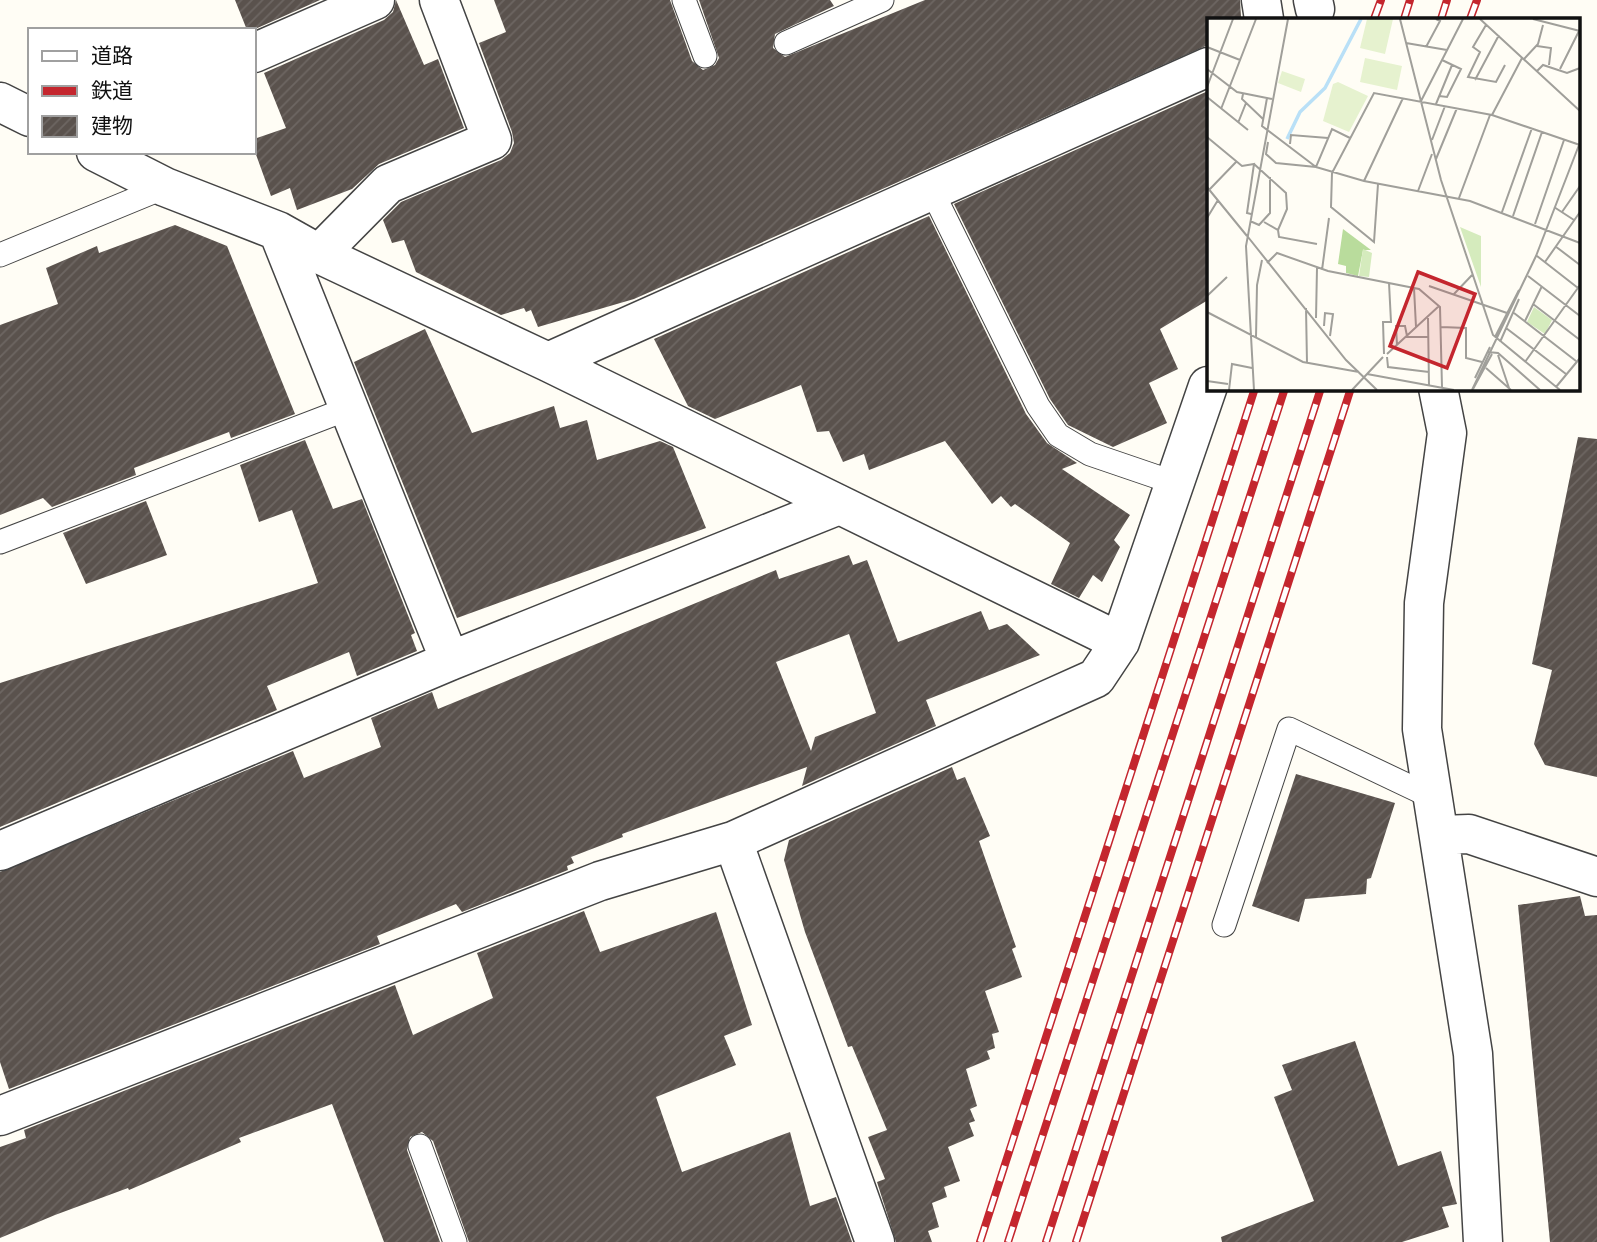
<svg xmlns="http://www.w3.org/2000/svg" width="1597" height="1242" font-family="Spectral,'Noto Sans JP',serif">
  <style>
    .building { fill: url(#building-hatch); fill-rule: evenodd }
    .lines { fill: none; stroke-linecap: round; stroke-linejoin: round }
    .service-casing { stroke: #444; stroke-width: 25 }
    .minor-casing { stroke: #444; stroke-width: 41 }
    .service { stroke: #fff; stroke-width: 23 }
    .minor { stroke: #fff; stroke-width: 38 }
    .rail-casing { stroke: #c4262e; stroke-width: 8 }
    .rail { stroke: #fff; stroke-width: 5; stroke-dasharray: 16; stroke-linecap: butt }
    .inset-river { fill: none; stroke: #b9e0f7; stroke-width: 3.5 }
    .inset-road { fill: none; stroke: #a09f9a; stroke-width: 2 }
    .view { fill: #c4262e; fill-opacity: 0.15; stroke: #c4262e; stroke-width: 3.5 }
    .inset-edge { fill: none; stroke: #111; stroke-width: 3.5 }
  </style>
  <defs>
    <pattern id="building-hatch" width="6" height="6" patternUnits="userSpaceOnUse" patternTransform="scale(1.75)"><rect width="6" height="6" fill="#5a524d"/><path d="M-1 1l2-2M0 6l6-6M5 7l2-2" fill="none" stroke="#6d6662"/></pattern>
  </defs>
  <rect width="100%" height="100%" fill="#fffdf5"/>
  <!-- building -->
  <path class="building" d="M 235,0 L 320,0 L 253,30 L 247,30 Z
    M 396,0 L 424,65 L 438,59 L 464,128 L 379,164 L 352,189 L 297,210 L 290,188 L 271,196 L 254,149 L 254,139 L 286,128 L 264,73 L 384,20 L 393,12 Z
    M 494,0 L 670,0 L 692,61 L 703,70 L 715,65 L 719,58 L 699,0 L 830,0 L 834,6 L 775,34 L 773,48 L 785,57 L 925,0 L 1240,0 L 1241,17 L 1208,19 L 1208,45 L 634,299 L 538,327 L 531,310 L 526,312 L 524,308 L 501,315 L 416,272 L 404,240 L 392,243 L 383,220 L 401,202 L 501,160 L 510,153 L 514,143 L 512,132 L 479,43 L 506,32 Z
    M 1208,91 L 1208,300 L 1160,329 L 1178,369 L 1149,383 L 1167,423 L 1113,447 L 1068,425 L 1050,399 L 954,204 Z
    M 929,216 L 1026,414 L 1047,443 L 1077,463 L 1062,469 L 1130,515 L 1114,540 L 1120,547 L 1102,582 L 1093,575 L 1079,598 L 1051,584 L 1070,543 L 1015,504 L 1011,507 L 1001,496 L 992,504 L 945,441 L 869,470 L 864,454 L 843,462 L 829,431 L 817,432 L 801,385 L 715,419 L 688,406 L 654,339 Z
    M 175,225 L 227,246 L 295,414 L 231,438 L 229,432 L 134,468 L 136,475 L 52,507 L 43,498 L 0,515 L 0,325 L 58,304 L 46,268 L 97,246 L 99,253 Z
    M 425,329 L 472,433 L 554,406 L 560,428 L 587,420 L 597,460 L 660,441 L 673,447 L 706,528 L 457,618 L 354,362 Z
    M 1578,437 L 1597,439 L 1597,777 L 1545,765 L 1534,744 L 1552,670 L 1532,664 Z
    M 305,440 L 333,509 L 362,499 L 415,633 L 411,635 L 417,651 L 357,676 L 349,652 L 267,686 L 277,710 L 0,827 L 0,683 L 318,583 L 292,510 L 259,522 L 240,465 Z
    M 146,501 L 167,555 L 86,584 L 63,533 Z
    M 849,555 L 853,565 L 867,560 L 898,642 L 981,611 L 989,630 L 1007,624 L 1040,655 L 926,700 L 936,726 L 802,786 L 807,767 L 622,834 L 623,837 L 571,857 L 574,863 L 567,866 L 568,870 L 462,912 L 456,904 L 377,936 L 380,944 L 9,1089 L 0,1062 L 0,872 L 293,751 L 304,778 L 381,747 L 371,718 L 432,692 L 438,709 L 776,570 L 779,579 ZM 849,634 L 876,713 L 815,737 L 811,751 L 776,662 Z
    M 952,767 L 957,780 L 965,777 L 990,836 L 979,841 L 1016,947 L 1012,949 L 1022,977 L 985,991 L 999,1032 L 992,1034 L 995,1048 L 987,1051 L 990,1059 L 966,1069 L 977,1106 L 970,1109 L 975,1121 L 969,1123 L 974,1136 L 948,1147 L 960,1181 L 944,1187 L 947,1197 L 932,1203 L 939,1227 L 928,1231 L 932,1242 L 896,1242 L 877,1182 L 885,1179 L 868,1137 L 887,1130 L 852,1046 L 848,1047 L 805,932 L 784,860 L 789,840 Z
    M 1296,774 L 1395,803 L 1371,878 L 1367,879 L 1366,894 L 1305,899 L 1299,922 L 1252,906 Z
    M 1580,896 L 1585,916 L 1597,915 L 1597,1242 L 1550,1242 L 1518,905 Z
    M 584,911 L 600,952 L 716,912 L 752,1025 L 724,1036 L 736,1065 L 656,1097 L 682,1172 L 790,1132 L 810,1206 L 836,1197 L 852,1242 L 469,1242 L 433,1141 L 422,1132 L 410,1137 L 407,1150 L 440,1242 L 384,1242 L 332,1104 L 239,1138 L 241,1142 L 129,1190 L 128,1188 L 55,1215 L 0,1238 L 0,1147 L 26,1138 L 24,1130 L 395,985 L 413,1035 L 493,998 L 477,953 Z
    M 1355,1041 L 1398,1166 L 1441,1151 L 1457,1204 L 1442,1207 L 1449,1227 L 1402,1242 L 1222,1242 L 1221,1237 L 1314,1201 L 1274,1097 L 1292,1090 L 1282,1065 Z"/>
  <g class="lines">
    <!-- service casing -->
    <g class="service-casing">
      <path id="service" d="M 684,0 L 705,56
        M 786,43 L 882,0
        M 931,189 L 1038,406 L 1058,435 L 1090,454 L 1175,483
        M 0,255 L 165,187
        M 0,542 L 347,409
        M 1224,925 L 1289,729 L 1434,798
        M 420,1146 L 455,1242"/>
    </g>
    <!-- minor casing -->
    <g class="minor-casing">
      <path id="minor" d="M 1261,0 L 1264,19
        M 1313,0 L 1315,9
        M 254,53 L 375,0
        M 0,102 L 30,117
        M 96,152 L 165,187 L 278,231 L 319,254 L 548,362 L 1120,642
        M 278,231 L 450,661
        M 319,254 L 388,184 L 492,140 L 439,0
        M 548,362 L 1208,67
        M 1438,388 L 1447,433 L 1424,603 L 1422,729 L 1473,1054 L 1483,1242
        M 1441,835 L 1469,834 L 1597,877
        M 733,841 L 875,1242
        M 0,851 L 450,661 L 839,505
        M 0,1116 L 600,881 L 733,841 L 1096,678 L 1120,642 L 1208,386"/>
    </g>
    <!-- service -->
    <use href="#service" class="service"/>
    <!-- minor -->
    <use href="#minor" class="minor"/>
    <!-- rail casing -->
    <g class="rail-casing">
      <path id="rail" d="M 1374,19 L 1381,0
        M 1404,19 L 1410,0
        M 1441,19 L 1447,0
        M 1470,19 L 1477,0
        M 980,1242 L 1255,388
        M 1008,1242 L 1285,388
        M 1046,1242 L 1321,388
        M 1076,1242 L 1351,388"/>
    </g>
    <!-- rail -->
    <use href="#rail" class="rail"/>
  </g>
  <!-- overview -->
  <g transform="translate(1207 18)">
    <rect width="373" height="373" fill="#fffdf5"/>
    <path d="M 136,211 L 164,232 L 156,232 L 151,258 L 139,255 L 139,248 L 131,246 Z" fill="#b9dc9c"/>
    <path d="M 253,209 L 274,218 L 274,269 ZM 156,231 L 165,235 L 162,259 L 152,258 ZM 327,289 L 345,302 L 338,316 L 320,304 Z" fill="#d5ebbd"/>
    <path d="M 160,1 L 186,1 L 178,36 L 153,30 ZM 158,40 L 195,48 L 190,72 L 153,64 ZM 75,53 L 98,61 L 94,74 L 71,65 ZM 131,64 L 161,78 L 142,114 L 116,103 L 126,66 Z" fill="#e6f2cf"/>
    <path class="inset-river" d="M 80,121 L 93,94 L 118,70 L 154,1"/>
    <path class="inset-road" d="M 193,1 L 234,162 L 286,317 L 353,372M 273,1 L 373,93M 326,1 L 373,13M 279,7 L 266,29 L 273,34 L 261,59 L 289,64 L 298,47M 199,25 L 240,32M 330,28 L 344,30 L 342,47M 0,29 L 33,42M 219,29 L 233,3 L 229,1M 317,41 L 331,26 L 336,7M 0,51 L 30,74 L 65,81M 353,51 L 372,13M 330,53 L 336,47 L 360,55 L 373,50M 268,62 L 292,17M 0,69 L 26,1M 36,76 L 35,81 L 56,101M 232,78 L 240,79 L 254,51 L 235,42M 0,79 L 41,112M 60,80 L 55,108 L 109,149 L 125,111 L 143,120M 214,83 L 256,1M 229,86 L 245,47M 14,91 L 49,1M 285,97 L 315,40M 31,105 L 39,85M 0,119 L 35,148 L 47,146 L 40,195 L 44,196M 225,122 L 238,88M 61,124 L 59,136 L 69,145 L 109,149 L 157,163 L 263,183 L 373,225M 83,126 L 84,117 L 121,120M 229,141 L 250,90M 47,146 L 79,175 L 80,191 L 71,212 L 57,204M 157,163 L 196,80M 171,166 L 167,224 L 124,189 L 125,155 L 167,75 L 285,97 L 373,127M 0,169 L 40,218M 2,172 L 30,143M 211,173 L 225,136M 252,180 L 283,97M 347,189 L 367,202M 295,194 L 325,110M 355,194 L 373,168M 306,198 L 335,114M 0,200 L 11,182M 43,203 L 52,207 L 63,195 L 63,159M 328,206 L 357,122M 71,212 L 72,219 L 110,226M 41,219 L 139,342 L 170,372M 348,228 L 373,247M 330,238 L 371,270M 338,244 L 373,194M 60,245 L 70,235 L 121,253 L 212,271 L 233,289 L 235,369M 115,252 L 122,200M 321,258 L 373,298M 222,268 L 300,295M 207,270 L 209,309M 247,276 L 266,256M 0,278 L 20,259M 326,286 L 373,322M 99,290 L 100,345M 0,294 L 96,344 L 152,354M 307,295 L 369,343M 109,300 L 110,250M 221,300 L 222,368M 318,303 L 335,268M 117,308 L 118,295 L 126,296 L 123,318M 234,309 L 259,310 L 259,340 L 275,344M 299,310 L 359,356M 0,311 L 0,355M 49,319 L 50,267 L 55,242M 199,319 L 221,319M 288,319 L 312,272M 293,324 L 312,281M 190,327 L 189,308 L 198,308 L 200,318M 281,334 L 291,335 L 333,372M 177,336 L 176,304 L 184,304 L 182,265M 180,336 L 232,288M 291,337 L 302,370M 180,339 L 181,349 L 222,354M 318,344 L 373,267M 279,350 L 304,372M 160,356 L 247,372M 268,360 L 283,329M 0,363 L 21,366M 349,369 L 373,340M 266,371 L 285,336M 22,372 L 25,346 L 45,350M 47,372 L 39,228 L 81,1M 145,372 L 176,339M 265,372 L 329,238 L 372,127"/>
    <path class="view" d="M 211,254 L 268,276 L 240,350 L 183,328 Z"/>
    <rect width="373" height="373" class="inset-edge"/>
  </g>
  <!-- legend -->
  <rect x="28" y="28" width="228" height="126" fill="#ffffff" stroke="#a0a0a0" stroke-width="2"/>
  <rect x="42" y="51" width="35" height="10" fill="#ffffff" stroke="#a0a0a0" stroke-width="2"/>
  <text x="91" y="63" font-size="21" fill="#111111">道路</text>
  <rect x="42" y="86" width="35" height="10" fill="#c4262e" stroke="#a0a0a0" stroke-width="2"/>
  <text x="91" y="98" font-size="21" fill="#111111">鉄道</text>
  <rect x="42" y="116" width="35" height="21" fill="url(#building-hatch)" stroke="#a0a0a0" stroke-width="2"/>
  <text x="91" y="133" font-size="21" fill="#111111">建物</text>
</svg>
